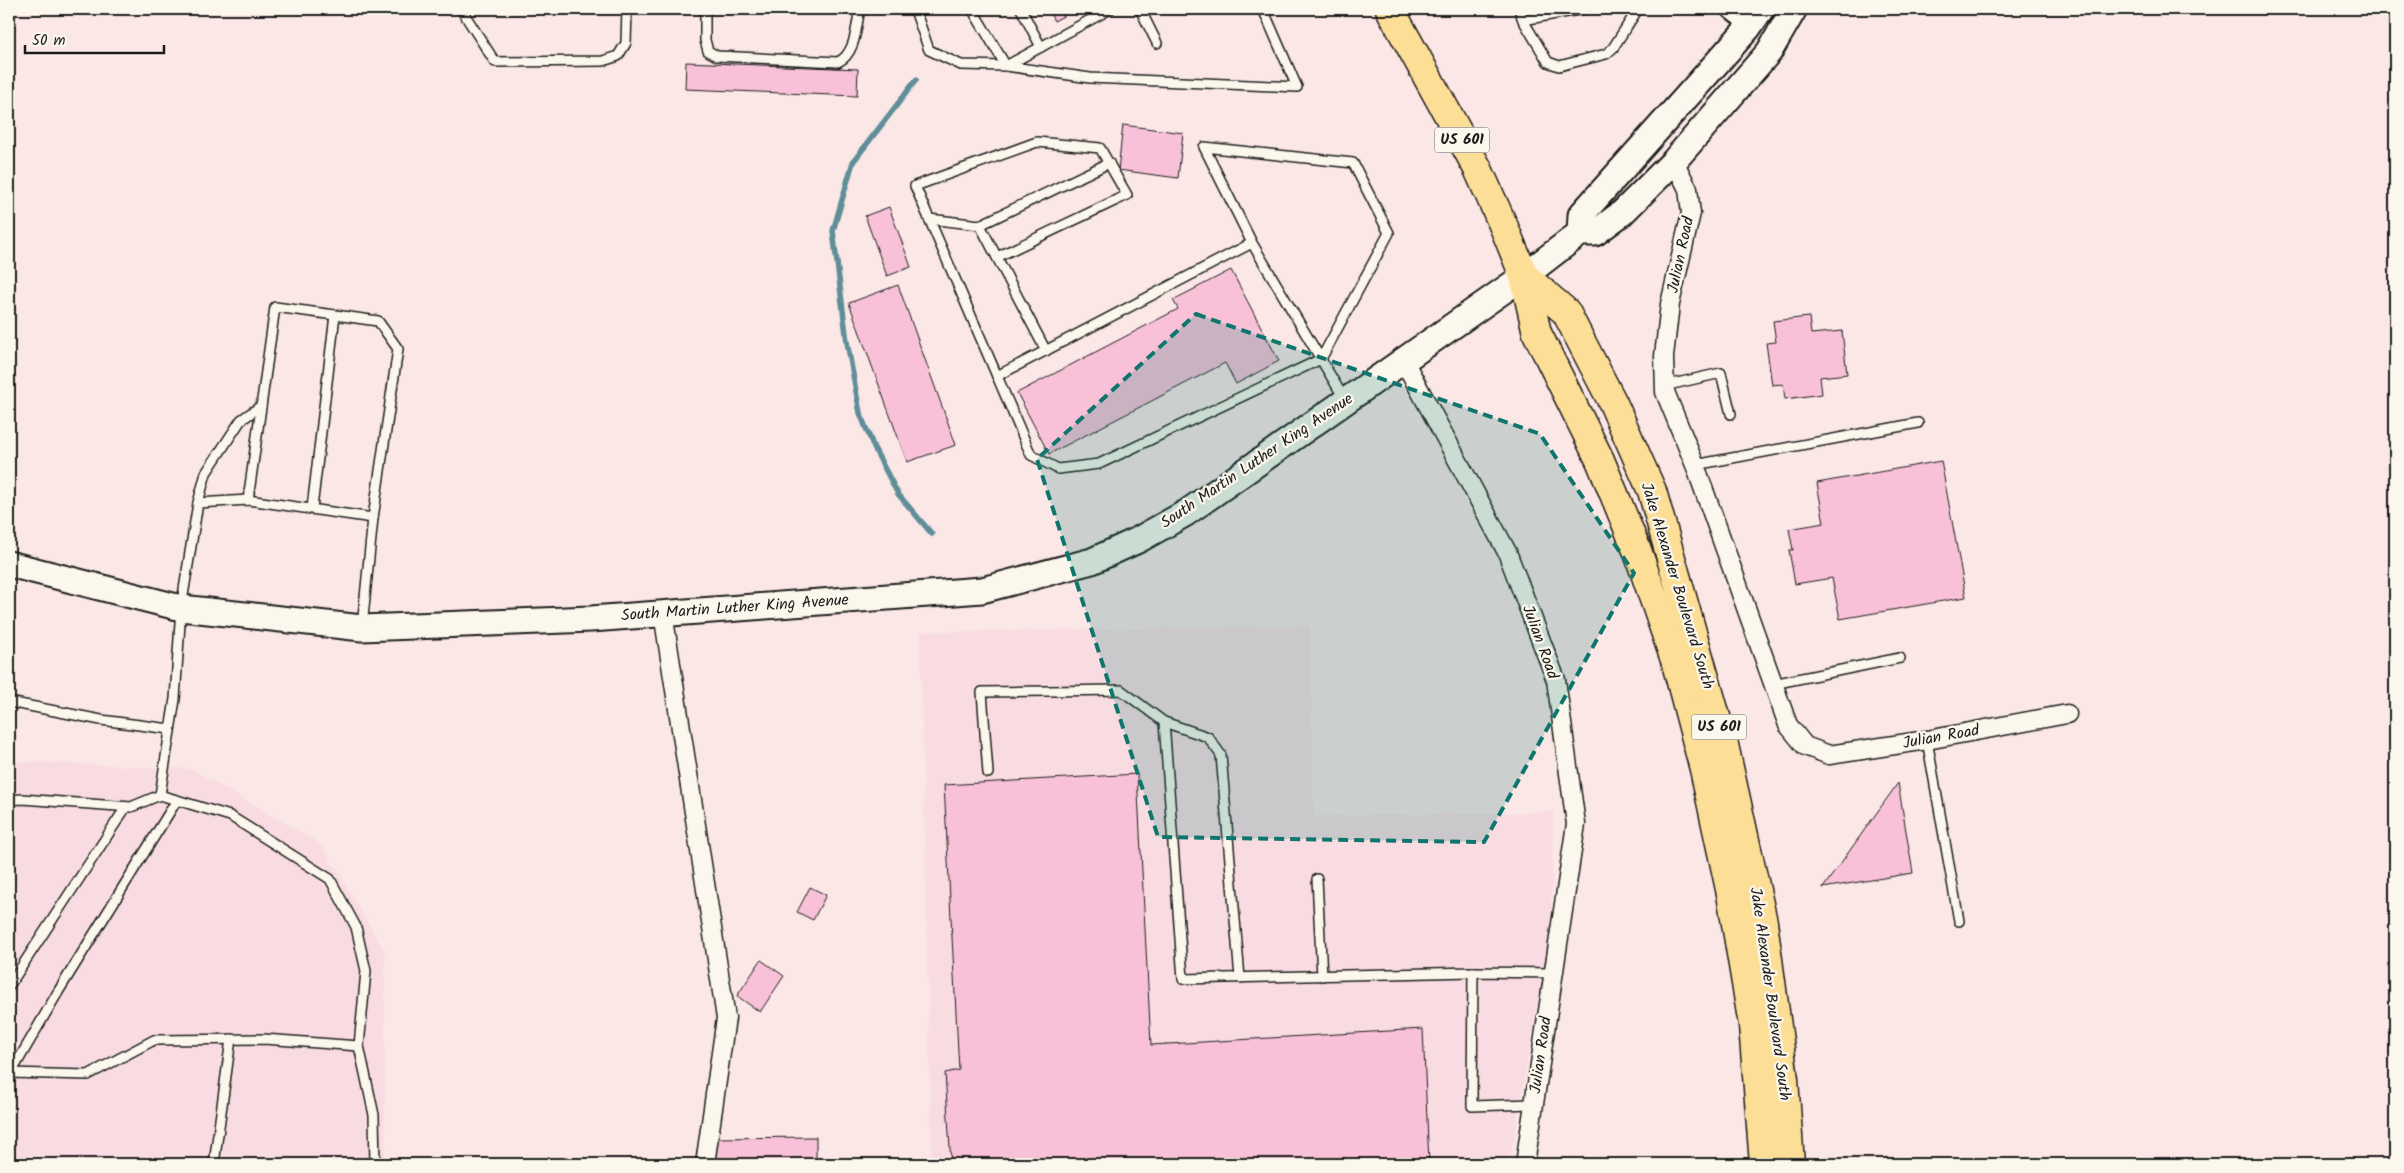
<svg xmlns="http://www.w3.org/2000/svg" width="2404" height="1173" font-family="Kalam,sans-serif">
<style>
.built{fill:#f9dce2}
.lines{fill:none;stroke-linecap:round;stroke-linejoin:round}
.stream{stroke:#5f8e98;stroke-width:5.5}
.building{fill:#f8c1d8;stroke:#1c1c1c}
.lane-casing{stroke:#1c1c1c;stroke-width:12}
.street-casing{stroke:#1c1c1c;stroke-width:21}
.secondary-casing{stroke:#1c1c1c;stroke-width:29}
.highway-casing{stroke:#1c1c1c;stroke-width:31}
.lane{stroke:#fbf7ec;stroke-width:9}
.street{stroke:#fbf7ec;stroke-width:18}
.secondary{stroke:#fbf7ec;stroke-width:25}
.highway{stroke:#fcde96;stroke-width:28}
.marked{fill:#0f766e;fill-opacity:0.2;stroke:#0f766e;stroke-width:4;stroke-dasharray:10 6;stroke-linejoin:round}
.labels{text-anchor:middle;dominant-baseline:central;stroke-width:4.5;stroke-linejoin:round;paint-order:stroke}
.shield{fill:#fbf7ec;stroke:#5f5e5a;stroke-width:1}
.shield-label{font-size:15px;font-weight:bold;fill:#1c1c1c}
.street-label{font-size:16px;fill:#1c1c1c;stroke:#fbf7ec}
</style>
<rect width="100%" height="100%" fill="#fae7e6"/>
<filter id="ink" filterUnits="userSpaceOnUse"><feTurbulence type="fractalNoise" baseFrequency=".02" numOctaves="2"/><feDisplacementMap in="SourceGraphic" scale="10" xChannelSelector="R" yChannelSelector="G"/><feConvolveMatrix kernelMatrix="1 2 1 2 8 2 1 2 1" color-interpolation-filters="sRGB"/></filter>
<g filter="url(#ink)">
<!-- built -->
<g class="built">
<polygon points="1310,626 1314,816 1553,812 1551,932 1509,1164 932,1164 920,632"/>
<polygon points="9,761 192,769 322,845 385,952 385,1164 9,1164"/>
</g>
<g class="lines">
<!-- stream -->
<polyline class="stream" points="916,80 853,162 833,231 847,342 860,413 874,448 898,494 932,534"/>
</g>
<!-- building -->
<g class="building">
<polygon points="1048,9 1077,9 1054,21"/>
<polygon points="686,62 858,69 857,96 685,89"/>
<polygon points="1123,125 1183,133 1178,178 1118,170"/>
<polygon points="889,207 911,267 887,276 865,216"/>
<polygon points="1231,270 1279,361 1236,384 1225,363 1049,454 1017,393 1178,309 1173,300"/>
<polygon points="898,285 956,445 907,462 849,303"/>
<polygon points="1809,317 1811,334 1842,331 1847,374 1820,377 1822,394 1785,399 1783,384 1772,385 1766,343 1776,342 1773,321"/>
<polygon points="1941,461 1966,597 1840,619 1832,578 1795,584 1789,550 1793,550 1789,529 1824,523 1817,483"/>
<polygon points="1137,774 1151,1045 1423,1029 1429,1164 951,1164 945,1073 959,1070 944,785"/>
<polygon points="1898,783 1913,873 1823,888"/>
<polygon points="810,887 826,895 813,920 797,912"/>
<polygon points="761,960 784,976 760,1012 737,996"/>
<polygon points="816,1137 816,1164 716,1164 715,1138"/>
</g>
<g class="lines">
<!-- lane casing -->
<g class="lane-casing">
<g id="lane">
<polyline points="461,9 495,62 603,61 618,56 626,43 627,9"/>
<path d="M705,9V40L708,51L717,56L838,62C856,54 856,26 860,9"/>
<polyline points="900,9 917,9"/>
<polyline points="972,9 1006,66 1090,78 1297,87 1263,9"/>
<polyline points="1021,9 1041,47"/>
<polyline points="1140,9 1157,43"/>
<polyline points="1519,9 1523,20 1548,62 1559,66 1606,54 1613,48 1638,9"/>
<polyline points="1723,9 1746,27"/>
<polyline points="915,10 929,50 961,65 1006,66 1110,9"/>
<polyline points="1523,20 1584,9"/>
<polyline points="929,219 980,225 1046,351"/>
<polyline points="980,225 1109,163"/>
<polyline points="1252,243 1204,147 1353,163 1389,233 1321,359 1099,464 1058,469 1031,455 997,376 1252,243 1345,400"/>
<polyline points="997,257 1127,195 1100,148 1037,142 915,186 997,376"/>
<polyline points="335,315 378,321 398,349 373,518"/>
<polyline points="1664,386 1721,373 1731,414"/>
<polyline points="1695,465 1918,423"/>
<polyline points="248,500 275,307 335,315 312,508"/>
<polyline points="198,503 206,473 241,420 261,406"/>
<polyline points="1773,684 1900,658"/>
<polyline points="9,702 101,720 170,729"/>
<polyline points="1164,722 1208,737 1221,755 1240,978"/>
<polyline points="1927,740 1959,921"/>
<polyline points="988,773 982,692 1121,690 1164,722 1183,979 1473,972"/>
<polyline points="160,795 175,699 181,608 198,503 248,500 373,518 362,627"/>
<polyline points="9,800 22,799 131,807 160,795 230,816 330,879 356,927 366,971 359,1046 264,1039 154,1040 88,1075 9,1073"/>
<polyline points="1317,879 1322,976"/>
<polyline points="9,986 126,807"/>
<polyline points="359,1046 374,1115 375,1164"/>
<polyline points="11,1073 58,992 177,800"/>
<polyline points="1534,1104 1472,1106 1473,972 1553,973"/>
<polyline points="214,1164 231,1039"/>
</g>
</g>
<!-- street casing -->
<g class="street-casing">
<g id="street">
<polyline points="1674,161 1688,189 1691,213 1670,304 1664,356 1665,392 1695,465 1788,725 1805,746 1829,755 1927,740 2067,714"/>
<polyline points="1404,361 1507,552 1556,680 1576,824 1525,1164"/>
<polyline points="663,613 726,1018 705,1164"/>
</g>
</g>
<!-- secondary casing -->
<g class="secondary-casing">
<g id="secondary">
<polyline points="1580,233 1581,215 1748,28 1761,9"/>
<polyline points="9,564 181,608 362,628 591,619 982,590 1092,561 1138,540 1186,513 1524,276 1580,233 1595,233 1622,213 1674,161 1769,52 1794,9"/>
</g>
</g>
<!-- highway casing -->
<g class="highway-casing">
<g id="highway">
<polyline points="1390,9 1478,169 1504,227 1524,276 1537,333 1600,460 1637,550 1676,663 1704,769 1731,894 1753,1025 1764,1164"/>
<polyline points="1524,276 1566,312 1613,403 1652,491 1724,745 1763,922 1784,1079 1790,1164"/>
</g>
</g>
<!-- lane -->
<use href="#lane" class="lane"/>
<!-- street -->
<use href="#street" class="street"/>
<!-- secondary -->
<use href="#secondary" class="secondary"/>
<!-- highway -->
<use href="#highway" class="highway"/>
</g>
</g>
<!-- marked area -->
<path class="marked" d="M1196,314L1540,434L1634,573L1484,842L1158,837L1037,459Z"/>
<g class="labels">
<!-- shield labels -->
<g class="shield">
<rect x="1434.5" y="127.5" width="55" height="25" rx="4"/>
<rect x="1691.5" y="714.5" width="55" height="25" rx="4"/>
</g>
<g class="shield-label">
<text x="1462" y="140">US 601</text>
<text x="1719" y="727">US 601</text>
</g>
<!-- street labels -->
<g class="street-label">
<text transform="translate(1681 255) rotate(-78)">Julian Road</text>
<text transform="translate(1257 461) rotate(-34)">South Martin Luther King Avenue</text>
<text transform="translate(1677 586) rotate(73)">Jake Alexander Boulevard South</text>
<text transform="translate(735 608) rotate(-4)">South Martin Luther King Avenue</text>
<text transform="translate(1540 642) rotate(70)">Julian Road</text>
<text transform="translate(1941 737) rotate(-10)">Julian Road</text>
<text transform="translate(1770 994) rotate(82)">Jake Alexander Boulevard South</text>
<text transform="translate(1541 1055) rotate(-82)">Julian Road</text>
</g>
</g>
<!-- margin -->
<rect width="2404" height="1173" fill="none" stroke="#fbf7ec" stroke-width="30"/>
<rect x="15" y="15" width="2374" height="1143" fill="none" stroke="#1c1c1c" stroke-width="2" filter="url(#ink)"/>
<!-- scale -->
<path d="M25 45v8h139v-8" fill="none" stroke="#1c1c1c" stroke-width="2.5"/>
<text x="32" y="45" font-size="15" fill="#1c1c1c" stroke="#fbf7ec" stroke-width="4" paint-order="stroke">50 m</text>
</svg>
